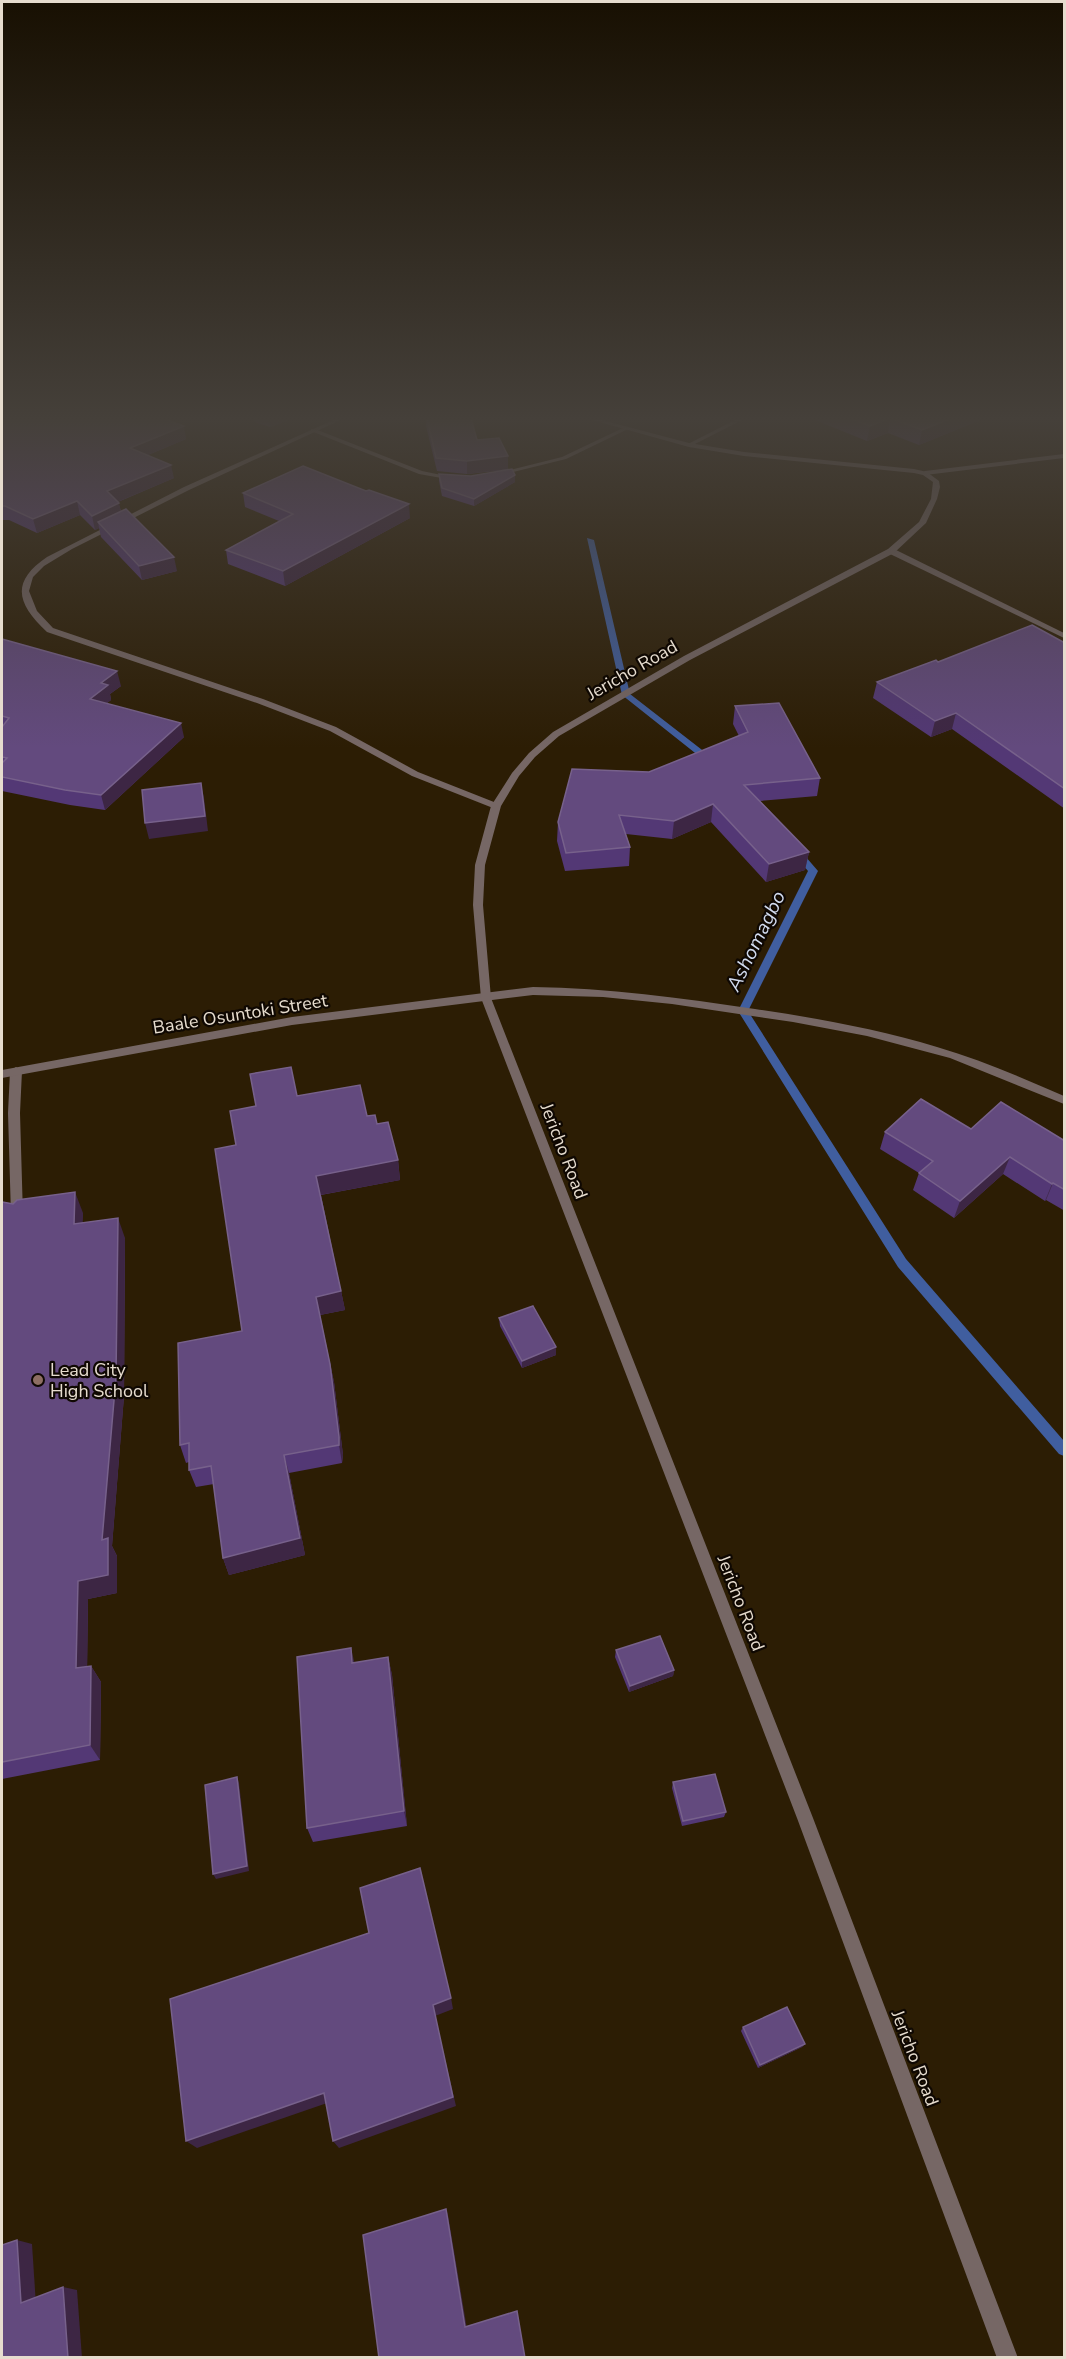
<svg xmlns="http://www.w3.org/2000/svg" width="1066" height="2359" font-family="'Nunito Sans',sans-serif">
<style>
.lines{fill:none;stroke-linecap:round;stroke-linejoin:round}
.stream{fill:#405e9f;fill-rule:evenodd}
.service{fill:#766765;fill-rule:evenodd}
.minor{fill:#766765;fill-rule:evenodd}
.tertiary{fill:#766765;fill-rule:evenodd}
.wall{fill:#533875}
.shaded-wall{fill:#3d2644}
.building{fill:#634a7e;stroke:#77618b;stroke-width:1.5}
.education-dot{fill:#8d6e63;stroke:#0f0802;stroke-width:2}
.labels{text-anchor:middle;dominant-baseline:central;stroke-width:4.5;stroke-linejoin:round;paint-order:stroke}
.street-label{font-size:18px;fill:#e6dcce;stroke:#0f0802}
.poi-label{font-size:18px;fill:#e6dcce;stroke:#0f0802;text-anchor:start}
.water-label{font-size:20px;font-style:italic;fill:#d1daed;stroke:#0f0802}
</style>
<rect width="100%" height="100%" fill="#2c1d04"/>
<g class="lines">
<!-- stream -->
<g class="stream">
<polygon points="587,538 594,540 630,694 715,760 715,764 709,764 622,695"/>
<polygon points="796,848 799,849 818,871 748,1011 906,1259 1064,1441 1064,1456 1059,1454 898,1267 738,1011 808,871 791,851"/>
</g>
<!-- service -->
<g class="service">
<polygon points="623,428 628,429 566,459 497,476 494,474 562,457"/>
<polygon points="311,429 315,429 422,471 456,478 453,480 419,474 311,431"/>
<polygon points="16,1067 22,1071 20,1113 23,1216 21,1219 13,1219 11,1216 8,1113 10,1071"/>
</g>
<!-- minor -->
<g class="minor">
<path d="M338,418H345L189,490L72,549L44,566L33,577L29,591L37,611L53,628L263,699L336,727L418,772L499,804V808H493L412,776L330,731L257,703L47,632C17,604 10,582 47,557L184,487Z"/>
<polygon points="739,418 746,418 691,446 686,445"/>
<polygon points="1064,454 1064,458 925,475 922,473 925,471"/>
<polygon points="888,549 894,549 1064,633 1064,638 888,553"/>
<path d="M533,987C608,988 681,998 755,1009C816,1018 878,1029 937,1047C981,1060 1023,1078 1064,1096V1104L950,1058L867,1036L793,1022L672,1004L603,997L533,995L292,1025L2,1078V1070L292,1017Z"/>
</g>
<!-- tertiary -->
<polygon class="tertiary" points="585,418 594,418 689,443 744,452 914,469 927,472 939,481 940,487 937,499 926,523 894,553 690,660 559,736 535,757 519,776 501,806 485,865 483,905 491,998 813,1818 1018,2358 997,2358 797,1818 481,998 473,905 475,865 491,806 512,773 529,753 553,732 684,656 888,549 919,522 931,499 933,482 923,475 914,473 744,456 689,447"/>
</g>
<!-- wall -->
<g class="wall">
<polygon points="2,418 186,439 148,455 174,478 118,502 121,511 177,571 142,580 101,537 99,528 95,530 80,515 37,533 9,520 2,520"/>
<polygon points="253,418 291,418 291,419 270,427 255,422"/>
<polygon points="426,418 471,418 477,440 508,456 508,469 515,482 474,506 442,496 439,481 439,474 471,476 505,470 467,474 437,471 426,426"/>
<polygon points="810,418 985,418 919,445 888,433 867,441"/>
<polygon points="243,493 410,518 285,586 228,564 226,550 279,521 245,507"/>
<polygon points="2,639 121,686 110,694 111,700 107,703 184,737 105,810 70,805 2,791"/>
<polygon points="1065,643 1065,809 952,729 931,737 873,698 877,682 938,662"/>
<polygon points="735,706 820,778 817,796 760,801 809,852 805,870 766,882 711,822 672,839 626,834 630,847 629,866 565,871 557,841 558,822 649,772 739,736 733,724"/>
<polygon points="297,1096 367,1116 377,1124 398,1160 400,1180 321,1195 345,1310 320,1315 334,1382 343,1455 342,1463 289,1473 305,1555 229,1575 223,1558 214,1484 196,1487 189,1470 189,1462 186,1463 180,1445 242,1331 236,1145 256,1106"/>
<polygon points="971,1129 1065,1141 1065,1211 1046,1200 1045,1201 1003,1174 954,1218 913,1190 919,1173 880,1149 885,1132"/>
<polygon points="2,1202 83,1213 82,1222 125,1238 124,1396 112,1546 117,1556 117,1593 88,1599 87,1666 91,1666 101,1682 100,1760 2,1779"/>
<polygon points="499,1318 556,1347 556,1355 522,1368 500,1326"/>
<polygon points="616,1650 674,1670 673,1676 629,1692 615,1657"/>
<polygon points="388,1657 392,1675 407,1826 313,1842 307,1828"/>
<polygon points="673,1782 726,1812 724,1817 682,1826 672,1788"/>
<polygon points="743,2027 805,2044 802,2047 758,2068 741,2031"/>
</g>
<!-- shaded-wall -->
<g class="shaded-wall">
<polygon points="268,418 291,418 291,419 270,427"/>
<polygon points="890,418 888,433 867,441 870,426"/>
<polygon points="952,418 985,418 919,445 922,430"/>
<polygon points="184,426 186,439 133,461 130,448"/>
<polygon points="508,456 508,469 467,474 467,461"/>
<polygon points="171,465 174,478 110,505 107,491"/>
<polygon points="515,475 515,482 474,506 474,499"/>
<polygon points="77,501 80,515 37,533 33,519"/>
<polygon points="119,503 122,516 98,522 99,528 95,530 92,516"/>
<polygon points="409,504 410,518 285,586 283,571"/>
<polygon points="174,557 177,571 142,580 139,566"/>
<polygon points="117,671 121,686 110,694 111,700 93,714 90,699 101,683"/>
<polygon points="956,713 952,729 931,737 935,721"/>
<polygon points="181,723 184,737 105,810 101,795"/>
<polygon points="201,783 204,798 208,831 149,839 145,823"/>
<polygon points="713,804 711,822 672,839 674,821"/>
<polygon points="809,852 805,870 766,882 769,864"/>
<polygon points="1010,1157 1003,1174 954,1218 960,1201"/>
<polygon points="398,1160 400,1180 320,1195 316,1176"/>
<polygon points="1053,1183 1046,1200 1045,1201 1052,1184"/>
<polygon points="75,1192 83,1213 82,1245 74,1224"/>
<polygon points="118,1218 125,1238 124,1396 112,1546 117,1556 117,1593 88,1599 87,1684 76,1668 78,1581 102,1540"/>
<polygon points="341,1291 345,1310 320,1315 316,1297"/>
<polygon points="556,1347 556,1355 522,1368 522,1361"/>
<polygon points="330,1364 334,1382 343,1455 342,1463 339,1445"/>
<polygon points="284,1455 289,1473 305,1555 229,1575 223,1558"/>
<polygon points="351,1648 355,1665 352,1663"/>
<polygon points="388,1657 392,1675 407,1826 404,1811"/>
<polygon points="91,1666 101,1682 100,1760 90,1745"/>
<polygon points="674,1670 673,1676 629,1692 630,1686"/>
<polygon points="237,1777 239,1783 249,1871 216,1879 213,1874"/>
<polygon points="451,1998 453,2009 435,2016 456,2106 339,2148 333,2141 433,2005"/>
<polygon points="805,2044 802,2047 758,2068 760,2065"/>
<polygon points="324,2093 330,2102 197,2148 186,2141"/>
<polygon points="446,2209 448,2215 467,2329 465,2327"/>
<polygon points="17,2240 32,2244 36,2305 21,2303"/>
<polygon points="63,2287 77,2290 82,2358 68,2358"/>
</g>
<!-- building -->
<g class="building">
<polygon points="2,418 161,418 184,426 130,448 171,465 107,491 119,503 92,516 77,501 33,519 5,506 2,506"/>
<polygon points="427,418 471,418 477,440 499,438 508,456 467,461 436,458"/>
<polygon points="849,418 952,418 922,430 890,418 870,426"/>
<polygon points="303,466 366,491 369,490 409,504 283,571 226,550 293,514 243,493"/>
<polygon points="512,469 515,475 474,499 442,488 439,474 471,476"/>
<polygon points="126,509 174,557 139,566 98,522"/>
<polygon points="1032,625 1065,643 1065,789 956,713 935,721 877,682 936,660 938,662"/>
<polygon points="2,639 117,671 101,683 108,685 90,699 181,723 101,795 65,790 2,777 2,763 7,758 2,757 2,727 9,718 2,716"/>
<polygon points="779,703 820,778 744,785 809,852 769,864 713,804 674,821 619,815 630,847 566,853 558,822 572,769 649,772 748,732 735,706"/>
<polygon points="201,783 205,816 145,823 142,790"/>
<polygon points="291,1067 297,1096 360,1085 367,1116 375,1115 377,1124 388,1122 398,1160 316,1176 341,1291 316,1297 330,1364 339,1437 339,1445 284,1455 300,1538 223,1558 211,1466 189,1470 189,1443 180,1445 178,1343 242,1331 215,1149 236,1145 230,1111 256,1106 250,1074"/>
<polygon points="921,1099 971,1129 1001,1102 1065,1141 1065,1190 1053,1183 1052,1184 1010,1157 960,1201 919,1173 933,1161 885,1132"/>
<polygon points="75,1192 74,1224 118,1218 116,1377 102,1540 108,1538 108,1575 78,1581 76,1668 91,1666 90,1745 2,1762 2,1202 13,1204 17,1200"/>
<polygon points="533,1306 556,1347 522,1361 499,1318"/>
<polygon points="660,1636 674,1670 630,1686 616,1650"/>
<polygon points="351,1648 352,1663 388,1657 404,1811 307,1828 297,1657"/>
<polygon points="715,1774 726,1812 683,1821 673,1782"/>
<polygon points="237,1777 247,1866 213,1874 205,1785"/>
<polygon points="420,1868 451,1998 433,2005 453,2097 333,2141 324,2093 186,2141 170,1999 369,1933 360,1888"/>
<polygon points="787,2007 805,2044 760,2065 743,2027"/>
<polygon points="446,2209 465,2327 517,2311 525,2358 379,2358 363,2235"/>
<polygon points="17,2240 21,2303 63,2287 68,2358 2,2358 2,2245"/>
</g>
<!-- sky -->
<linearGradient id="sky" x2="0" y2="1"><stop stop-color="#181002"/><stop offset="0.56" stop-color="#45403a"/><stop offset="1" stop-color="#45403a" stop-opacity="0"/></linearGradient>
<rect width="1066" height="748" fill="url(#sky)"/>
<!-- markers -->
<circle class="education-dot" cx="38" cy="1380" r="6"/>
<g class="labels">
<!-- street labels -->
<g class="street-label">
<text transform="translate(632 670) rotate(-30)">Jericho Road</text>
<text transform="translate(240 1014) rotate(-9)">Baale Osuntoki Street</text>
<text transform="translate(564 1151) rotate(69)">Jericho Road</text>
<text transform="translate(741 1603) rotate(69)">Jericho Road</text>
<text transform="translate(915 2058) rotate(69)">Jericho Road</text>
</g>
<!-- poi labels -->
<g class="poi-label">
<text x="50" y="1370">Lead City<tspan x="50" dy="21">High School</tspan></text>
</g>
<!-- water labels -->
<g class="water-label">
<text transform="translate(756 941) rotate(-64)">Ashomagbo</text>
</g>
</g>
<!-- border -->
<rect width="1066" height="2359" fill="none" stroke="#e6dcce" stroke-width="6"/>
</svg>
